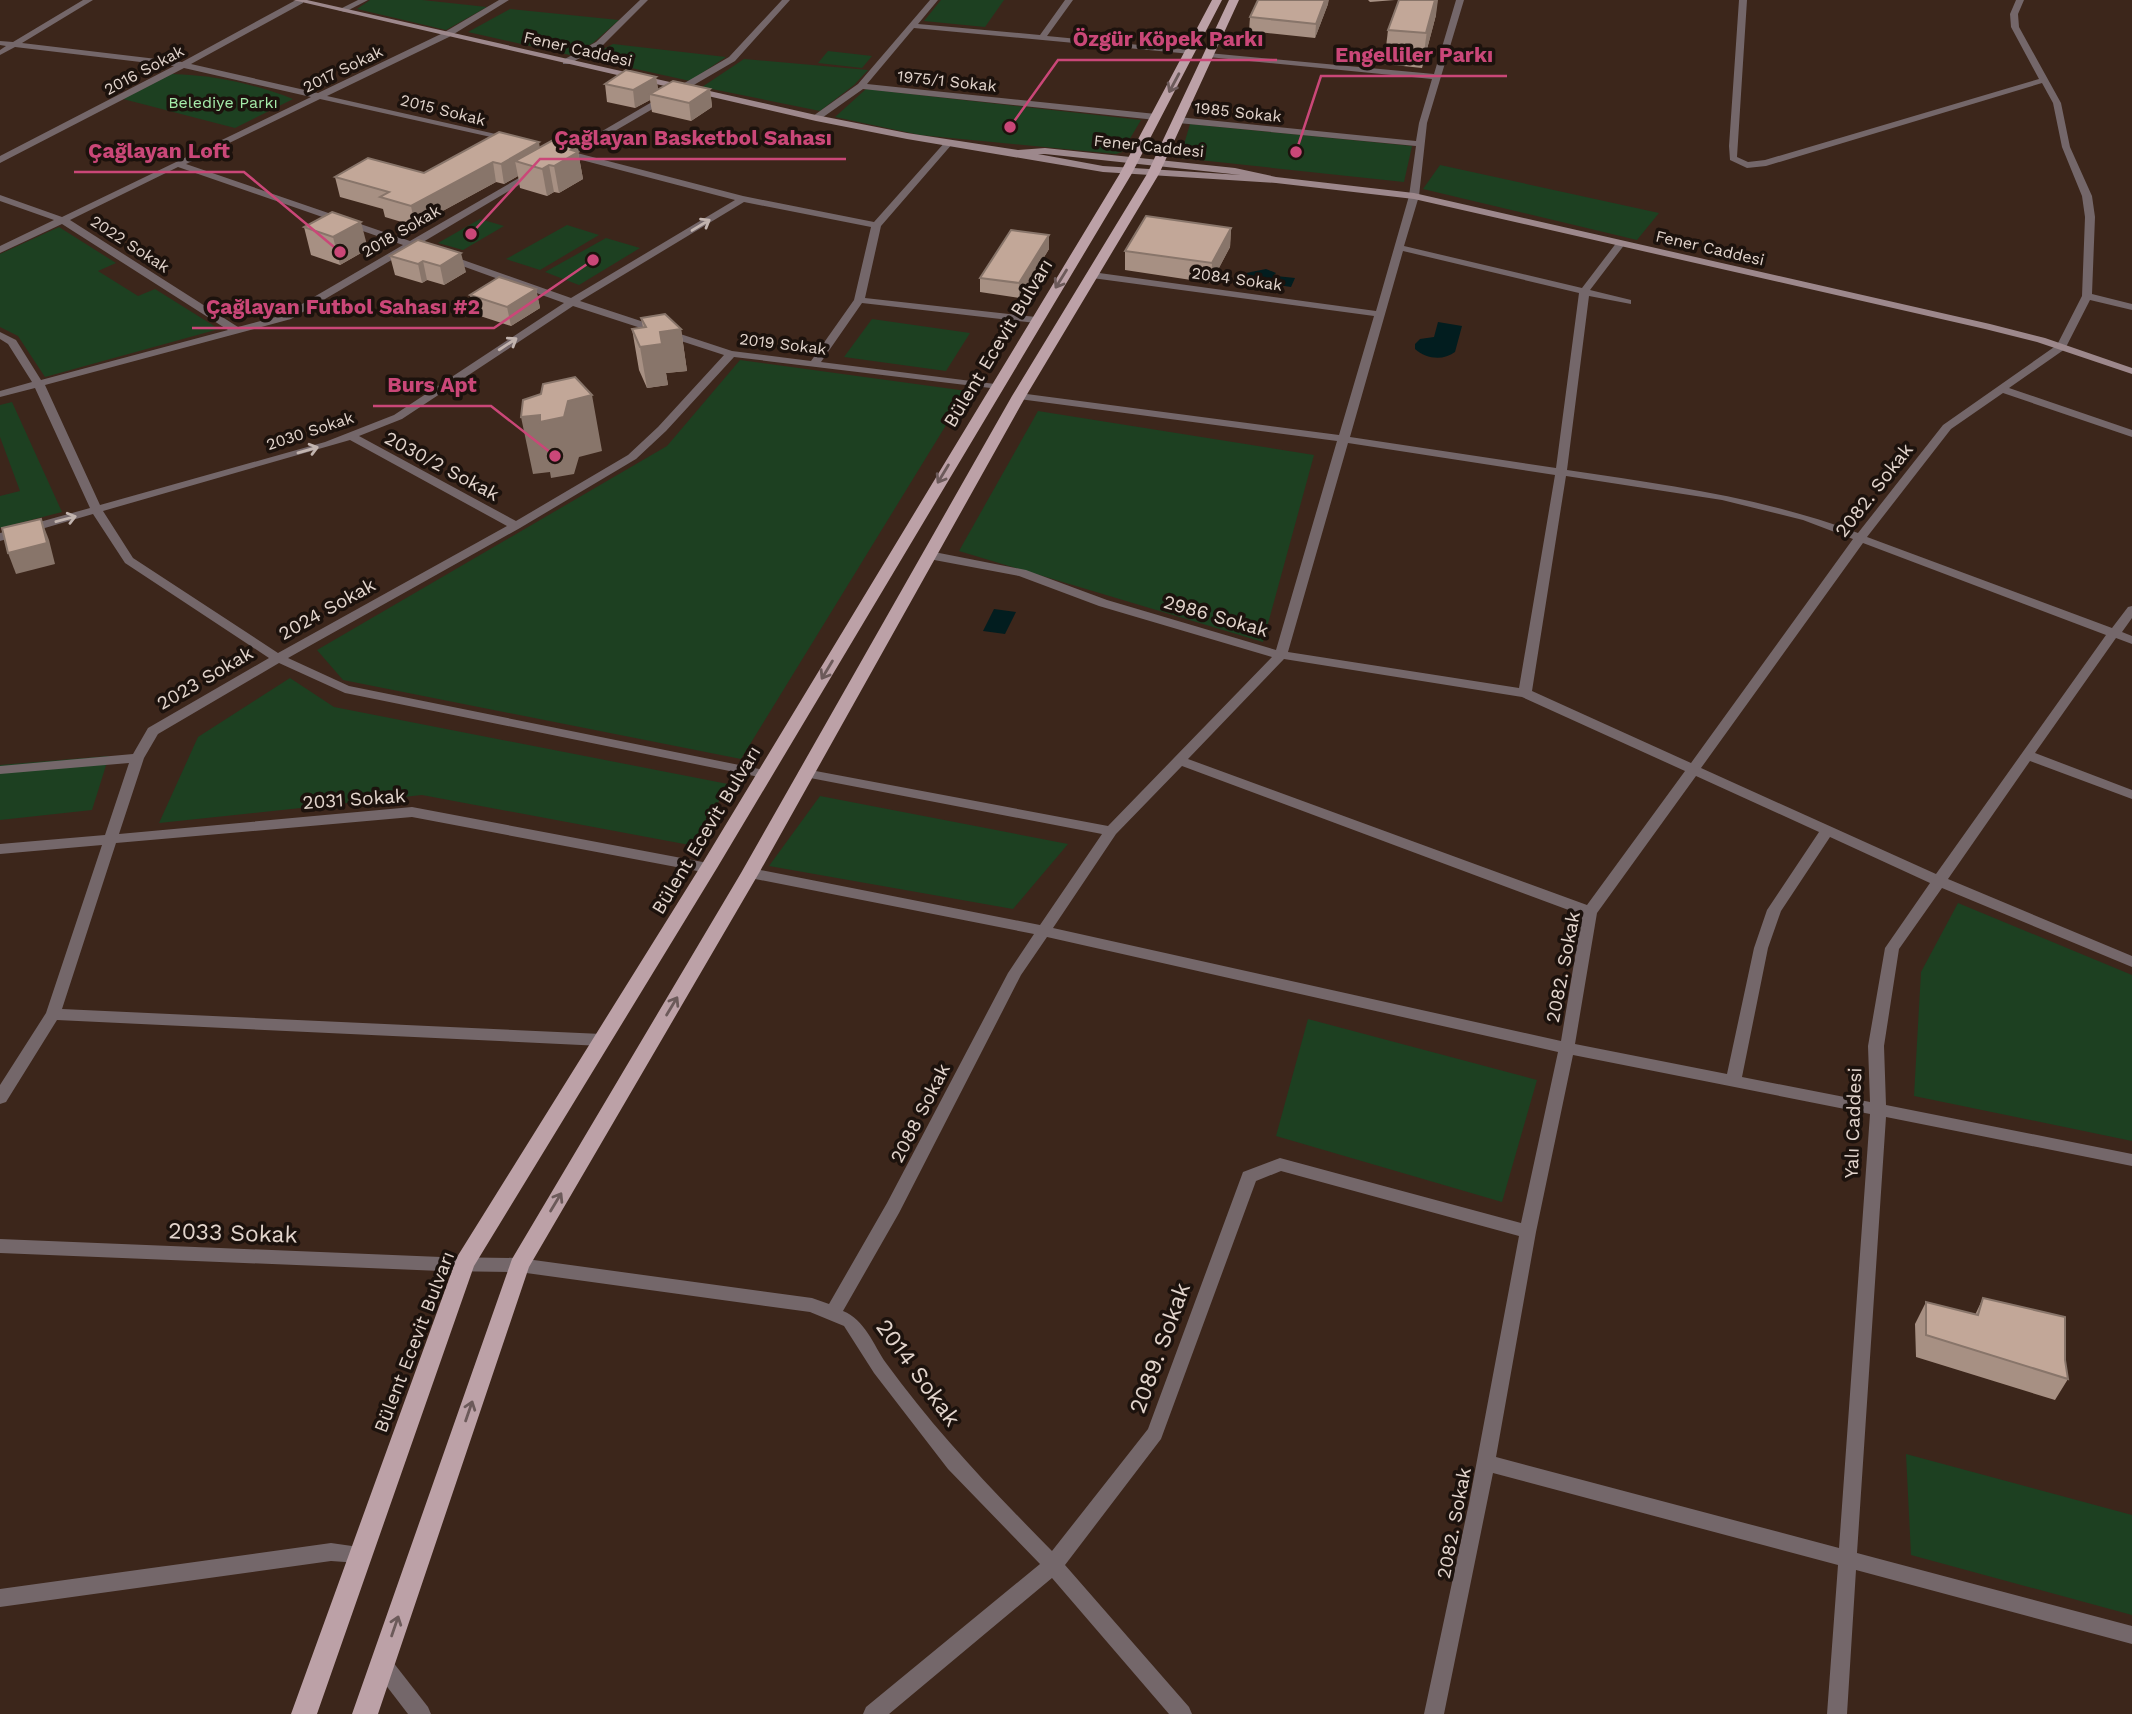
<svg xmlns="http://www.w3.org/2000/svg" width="2132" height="1714" font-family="'Work Sans',sans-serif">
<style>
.green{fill:#1d4021}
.water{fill:#021d1f}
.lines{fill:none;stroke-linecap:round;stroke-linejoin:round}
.street{fill:#74676a;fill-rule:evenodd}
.secondary{fill:#9d888c;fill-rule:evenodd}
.primary{fill:#bca1a7;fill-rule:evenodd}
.wall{fill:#a79083}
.shaded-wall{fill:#88756a}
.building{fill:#c2a798;stroke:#88756a;stroke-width:2}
.oneway{stroke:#6c5a5a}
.oneway2{stroke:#c2b4af}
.labels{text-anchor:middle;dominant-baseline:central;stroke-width:7;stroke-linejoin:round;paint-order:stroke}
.far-street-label{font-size:16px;fill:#e3d5cd;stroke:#1c120d}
.far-park-label{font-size:16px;fill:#a4eaa9;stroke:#1c120d}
.street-label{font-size:19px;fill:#e3d5cd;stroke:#1c120d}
.near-street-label{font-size:23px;fill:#e3d5cd;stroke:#1c120d}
.leader{fill:none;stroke:#ca4778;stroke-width:2.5}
.callout-dot{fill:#ca4778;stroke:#1c120d;stroke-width:2.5}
.callout-label{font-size:21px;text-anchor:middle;font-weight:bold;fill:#ca4778;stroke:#1c120d;stroke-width:7;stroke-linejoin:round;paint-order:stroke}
</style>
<rect width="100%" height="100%" fill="#3c261b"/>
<!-- green -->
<g class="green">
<polygon points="370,0 422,0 487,7 446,30 357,9"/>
<polygon points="941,0 1004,0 985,27 924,21"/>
<polygon points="510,9 619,20 593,43 570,55 468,32"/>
<polygon points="613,44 726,57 690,81 586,58"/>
<polygon points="828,51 872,56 862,68 818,63"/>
<polygon points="744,59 868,70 854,85 820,111 702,87"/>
<path d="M172,74C213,75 255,84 293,99L235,128L123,99Z"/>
<polygon points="866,89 1141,120 1122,152 1116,154 920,135 835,117"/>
<polygon points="1190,124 1412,146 1404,182 1180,158"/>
<polygon points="1440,165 1659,213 1637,240 1423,189"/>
<polygon points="480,219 504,226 463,250 438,243"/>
<polygon points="567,225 599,235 540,270 506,259"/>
<polygon points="59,227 116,263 98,271 138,296 155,289 219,329 45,377 18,336 0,327 0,254"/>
<polygon points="606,238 640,248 579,285 545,272"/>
<polygon points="872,319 970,333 946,371 844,357"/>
<polygon points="740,360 967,391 741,759 343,680 317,650 667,446"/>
<polygon points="12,402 62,512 0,528 0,496 20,491 0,437 0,405"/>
<polygon points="1038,411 1314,455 1263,642 959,551"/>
<polygon points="290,678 334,707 728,784 695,846 422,795 159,823 198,737"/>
<polygon points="109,756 92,810 0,820 0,765"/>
<polygon points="820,796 1068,844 1013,909 769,866"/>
<polygon points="1958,903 2132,975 2132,1141 1914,1096 1921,972"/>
<polygon points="1308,1019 1537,1080 1502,1202 1276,1136"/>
<polygon points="1906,1454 2132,1515 2132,1615 1911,1555"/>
</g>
<!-- water -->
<g class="water">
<polygon points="1266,269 1276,273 1274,275 1276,276 1295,278 1291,287 1253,281 1246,273"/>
<path d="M1438,322L1462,326L1455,352C1443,361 1426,359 1415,349V344L1420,339L1434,337Z"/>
<polygon points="994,609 1016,612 1005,634 983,631"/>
</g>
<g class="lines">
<!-- street -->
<g class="street">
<path d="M83,0H93L22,43L182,62L296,0H303V3L191,64L318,93L443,33L499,0H509L449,37L327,96L513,138V142L320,99L186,164L410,241L531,171L539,173L418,245L417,248H412L291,319L45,385L100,505L325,442L394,415L564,303L443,259V255H449L571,298L735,200L570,157L561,159V155L557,152L561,149L568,151L729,57L782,0H790L735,61L577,153L743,196L874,222L946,141L953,143L881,226L865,298L1036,317L1041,320L1036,323L862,303L821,362L995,384L1000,387L999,389L734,357L666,431L636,459L520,528L288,658L349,686L764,770L771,774L769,777L764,778L345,693L279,663L158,734L144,758L119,834L412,807L708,863L713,865L715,868L713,871L708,873L412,817L116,843L62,1009L602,1034L607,1036L610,1040L607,1044L602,1046L57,1020L6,1102L0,1104V1085L46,1013L102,845L0,854V844L105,835L129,763L0,774V766L133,754L148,728L269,658L125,563L93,514L0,541V533L90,508L35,388L0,397V391L32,382L8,344L0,339V332L16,340L41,380L228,330L62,224L0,253V246L54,220L0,201V195L62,217L311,97L184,68L0,163V156L174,66L15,47L0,55V50L6,46L0,45V41L13,42ZM178,167L403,245L283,315L238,327L70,220ZM744,202L871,227L854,300L811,361L732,351L580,301ZM573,306L724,355L658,427L628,455L516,521L359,436L402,419ZM350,440L507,526L278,653L133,558L103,511Z"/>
<polygon points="358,0 368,0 345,12 338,10"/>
<polygon points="640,0 648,0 602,46 569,64 563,64 563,60 596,42"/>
<polygon points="930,0 938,0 918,24 1040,35 1065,0 1073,0 1047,36 1191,50 1195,52 1191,54 914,28 867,84 1156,114 1160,117 1156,120 863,89 819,120 813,120 813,116 858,84"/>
<path d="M1456,0H1464L1427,123L1419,196L1404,246L1582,288L1617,242L1625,244L1590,290L1631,300V304L1589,296L1567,470C1667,485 1762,497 1858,533L1943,425L2057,345L2082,296L2085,217L2082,196L2062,147L2053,103L2042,83L1766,166L1747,168L1730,160L1729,146L1739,0H1747L1737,157L1748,162L1765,160L2039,79L2011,27L2010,14L2016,0H2024L2018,14L2019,27L2061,103L2070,147L2092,196L2095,217L2092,294L2132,304V310L2090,300L2065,349L2009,388L2132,430V437L2003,393L1951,429L1867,537L2112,628L2128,607L2132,606V618L2122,632L2132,636V644L2116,638L2035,753L2132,790V799L2030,761L1948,879L2132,956V967L1942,888L1899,949L1884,1046L1886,1105L2132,1154V1166L1886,1117L1857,1553L2132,1626V1644L1856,1570L1847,1714H1827L1838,1565L1493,1473L1444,1714H1424L1469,1503L1519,1236L1281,1171L1256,1181L1161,1439L1065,1565L1189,1707L1192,1714H1169L1052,1578L889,1714H863L866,1707L1040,1564L948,1469L874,1373L844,1326L810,1312L519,1272L441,1271L0,1253V1239L441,1257L519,1258L812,1298L829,1304L887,1203L1008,973L1034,934L750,878L743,873L750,868L1040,925L1102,834L805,777L800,776L798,773L800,770L805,769L1108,826L1272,657L1099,606L1019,576L929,559L923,555L929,551L1026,570L1107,600L1276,650L1337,441L1019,399L1014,396L1019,393L1339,435L1374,316L1092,278L1087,275L1092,272L1376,311L1409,196L1416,146L1178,123L1174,120L1178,117L1416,141L1419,123L1432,79L1208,57L1204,55L1208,53L1434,74ZM1403,251L1579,293L1556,468L1350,437ZM1348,443L1555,475L1519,688L1288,652ZM1566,476L1722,500L1803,520L1853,539L1691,763L1532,691ZM1863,543L2106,635L1936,874L1701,768ZM1284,659L1522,697L1685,771L1587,905L1188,759ZM1182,766L1582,915L1561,1041L1053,928L1116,834ZM1696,776L1819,832L1767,910L1754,948L1727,1074L1575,1044L1597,913ZM1830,837L1930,883L1885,948L1868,1046L1870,1102L1742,1077L1768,948L1781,911ZM1047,937L1558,1052L1521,1223L1280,1158L1243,1172L1148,1429L1052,1551C993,1491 936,1432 886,1363C873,1344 865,1320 843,1311L899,1213L1021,975ZM1573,1055L1870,1114L1839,1548L1496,1457L1536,1232Z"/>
<polygon points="331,1543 366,1548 369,1554 366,1560 359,1563 331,1561 0,1607 0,1589"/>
<polygon points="382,1654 389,1657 428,1707 431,1714 408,1714 375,1671 372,1664 375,1657"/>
</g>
<!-- secondary -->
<path class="secondary" d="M293,0H307L816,115L907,133L1018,150L1045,148L1235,168L1276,177L1414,193L1990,324L2045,338L2132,368V374L2037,342L1985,329L1414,199L1276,183L1103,172L907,139L816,121ZM1038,154H1045L1241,175L1103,166Z"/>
<!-- primary -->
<g class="primary">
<polygon points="1212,0 1222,0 1131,175 717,868 474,1266 317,1714 291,1714 457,1257 702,864 1119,175"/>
<polygon points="1229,0 1239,0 1159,174 1026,396 759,873 529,1267 378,1714 352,1714 512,1259 741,873 1012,396 1147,174"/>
</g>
</g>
<!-- wall -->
<g class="wall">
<polygon points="1368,0 1395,0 1370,2"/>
<polygon points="1328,4 1315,38 1249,31 1250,17"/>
<polygon points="1436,15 1422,68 1384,64 1388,30"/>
<polygon points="656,77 658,89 710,89 712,107 691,121 652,112 650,100 635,108 607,102 605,84"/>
<polygon points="539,142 539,147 577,146 583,179 559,193 554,192 547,196 520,188 518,176 504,184 496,182 415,226 385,217 383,209 340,197 335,177 424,173"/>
<polygon points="304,227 368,249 340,265 311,255"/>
<polygon points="1231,228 1230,247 1211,283 1125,270 1125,251"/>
<polygon points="1049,235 1049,249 1019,298 980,292 980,278"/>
<polygon points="418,240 466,272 444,285 427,280 422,283 395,275 390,256"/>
<polygon points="536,289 540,308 511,326 474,314 470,295"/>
<polygon points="641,318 681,329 687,371 666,373 668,385 647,388 639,370 632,329 643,327"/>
<polygon points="1983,1298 2065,1360 2068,1379 2055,1400 1916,1357 1915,1324 1926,1302 1975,1315"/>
</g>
<!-- shaded-wall -->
<g class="shaded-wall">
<polygon points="1325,0 1329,0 1328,4 1315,38 1316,24"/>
<polygon points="1431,0 1438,0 1436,15 1422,68"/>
<polygon points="656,77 659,95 650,94 650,100 635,108 633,90"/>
<polygon points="710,89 712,107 691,121 689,103"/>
<polygon points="539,142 542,162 515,161 518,176 504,184 501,164"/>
<polygon points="577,146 583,179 559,193 554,166 571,150"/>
<polygon points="493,162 496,182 415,226 411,206"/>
<polygon points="549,165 554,192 547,196 542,169"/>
<polygon points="361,222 368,249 340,265 333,237"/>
<polygon points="1231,228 1230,247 1211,283 1212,263"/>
<polygon points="1049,235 1049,249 1019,298 1019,283"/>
<polygon points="461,253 466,272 444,285 440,266"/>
<polygon points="423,261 427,280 422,283 418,264"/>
<polygon points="536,289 540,308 511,326 507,307"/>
<polygon points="681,329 687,371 666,373 668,385 647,388 640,347 660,332"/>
<polygon points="592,395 602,451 579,457 574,474 551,478 550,472 533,474 521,417 568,401"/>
<polygon points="41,519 49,540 55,564 16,574 8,553"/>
</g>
<!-- building -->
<g class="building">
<polygon points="1258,0 1325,0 1316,24 1250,17"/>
<polygon points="1399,0 1435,0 1426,33 1388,30"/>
<polygon points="626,70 656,77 633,90 605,84"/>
<polygon points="673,81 710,89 689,103 650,94"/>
<polygon points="499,132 539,142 501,164 493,162 411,206 380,197 389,192 335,177 368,158 424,173"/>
<polygon points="553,140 577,146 571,150 578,152 554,166 549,165 542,169 515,161"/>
<polygon points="332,212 361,222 333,237 304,227"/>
<polygon points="1146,216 1231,228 1212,263 1125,251"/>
<polygon points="1011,230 1049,235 1019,283 980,278"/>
<polygon points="418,240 461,253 440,266 423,261 418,264 390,256"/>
<polygon points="499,277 536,289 507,307 470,295"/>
<polygon points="665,314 681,329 660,332 662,344 640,347 632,329 646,327 641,318"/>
<polygon points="575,377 592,395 568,401 564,417 540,422 540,415 521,417 523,400 541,394 543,384"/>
<polygon points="41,519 47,543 8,553 2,528"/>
<polygon points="1983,1298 2065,1317 2065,1360 2068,1379 1926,1335 1926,1302 1978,1315"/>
</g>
<!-- one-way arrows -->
<defs><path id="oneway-shaft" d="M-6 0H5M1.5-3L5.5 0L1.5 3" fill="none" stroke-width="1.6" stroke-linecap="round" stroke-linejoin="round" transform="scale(1.75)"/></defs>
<g class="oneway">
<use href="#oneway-shaft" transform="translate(1174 83) rotate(118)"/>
<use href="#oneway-shaft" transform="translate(1061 279) rotate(122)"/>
<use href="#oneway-shaft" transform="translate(943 474) rotate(121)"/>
<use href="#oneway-shaft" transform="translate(827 670) rotate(121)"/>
<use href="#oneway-shaft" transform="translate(672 1006) rotate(-59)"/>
<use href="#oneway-shaft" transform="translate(556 1202) rotate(-59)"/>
<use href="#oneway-shaft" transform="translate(469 1411) rotate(-71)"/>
<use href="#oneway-shaft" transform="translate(395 1626) rotate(-71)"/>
</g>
<g class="oneway2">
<use href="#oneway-shaft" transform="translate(701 225) rotate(-31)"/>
<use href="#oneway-shaft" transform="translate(508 344) rotate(-33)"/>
<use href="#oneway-shaft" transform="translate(308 450) rotate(-16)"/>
<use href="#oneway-shaft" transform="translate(66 519) rotate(-15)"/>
</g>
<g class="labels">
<!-- far-street labels -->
<g class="far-street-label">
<text transform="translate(578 49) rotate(13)">Fener Caddesi</text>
<text transform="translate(343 69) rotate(-26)">2017 Sokak</text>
<text transform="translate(144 70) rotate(-28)">2016 Sokak</text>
<text transform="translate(947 81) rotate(6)">1975/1 Sokak</text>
<text transform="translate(443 110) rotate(14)">2015 Sokak</text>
<text transform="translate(1238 112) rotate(6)">1985 Sokak</text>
<text transform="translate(1149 146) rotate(6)">Fener Caddesi</text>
<text transform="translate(401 231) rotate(-30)">2018 Sokak</text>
<text transform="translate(130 244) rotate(33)">2022 Sokak</text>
<text transform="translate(1710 248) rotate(13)">Fener Caddesi</text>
<text transform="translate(1237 279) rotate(8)">2084 Sokak</text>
<text transform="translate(783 344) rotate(7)">2019 Sokak</text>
<text transform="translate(310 431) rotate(-18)">2030 Sokak</text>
</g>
<!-- far-park labels -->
<g class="far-park-label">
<text x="223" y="102">Belediye Parkı</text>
</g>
<!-- street labels -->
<g class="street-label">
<text transform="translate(998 343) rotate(-59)">Bülent Ecevit Bulvarı</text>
<text transform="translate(442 466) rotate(28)">2030/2 Sokak</text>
<text transform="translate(1874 490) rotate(-52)">2082. Sokak</text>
<text transform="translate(327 609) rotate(-29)">2024 Sokak</text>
<text transform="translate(1216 616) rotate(16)">2986 Sokak</text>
<text transform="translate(205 678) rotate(-30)">2023 Sokak</text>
<text transform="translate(354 799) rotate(-4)">2031 Sokak</text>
<text transform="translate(706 830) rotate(-59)">Bülent Ecevit Bulvarı</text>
<text transform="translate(1563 967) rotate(-79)">2082. Sokak</text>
<text transform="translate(920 1113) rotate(-63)">2088 Sokak</text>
<text transform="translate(1853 1123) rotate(-88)">Yalı Caddesi</text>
<text transform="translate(414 1342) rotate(-69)">Bülent Ecevit Bulvarı</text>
<text transform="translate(1454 1523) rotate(-79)">2082. Sokak</text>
</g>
<!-- near-street labels -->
<g class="near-street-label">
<text transform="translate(233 1233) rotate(2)">2033 Sokak</text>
<text transform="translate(1160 1348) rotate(-70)">2089. Sokak</text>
<text transform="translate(918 1373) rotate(54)">2014 Sokak</text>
</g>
</g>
<!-- callouts -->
<path class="leader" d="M1010 127L1058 60H1277M1296 152L1321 76H1507M471 234L540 159H846M340 252L244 172H74M593 260L494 328H192M555 456L491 406H373"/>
<g class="callout-dot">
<circle cx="1010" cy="127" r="7"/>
<circle cx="1296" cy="152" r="7"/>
<circle cx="471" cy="234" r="7"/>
<circle cx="340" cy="252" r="7"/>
<circle cx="593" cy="260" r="7"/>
<circle cx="555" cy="456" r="7"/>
</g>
<g class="callout-label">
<text x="1168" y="46">Özgür Köpek Parkı</text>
<text x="1414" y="62">Engelliler Parkı</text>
<text x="693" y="145">Çağlayan Basketbol Sahası</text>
<text x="159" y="158">Çağlayan Loft</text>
<text x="343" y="314">Çağlayan Futbol Sahası #2</text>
<text x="432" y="392">Burs Apt</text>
</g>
</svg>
